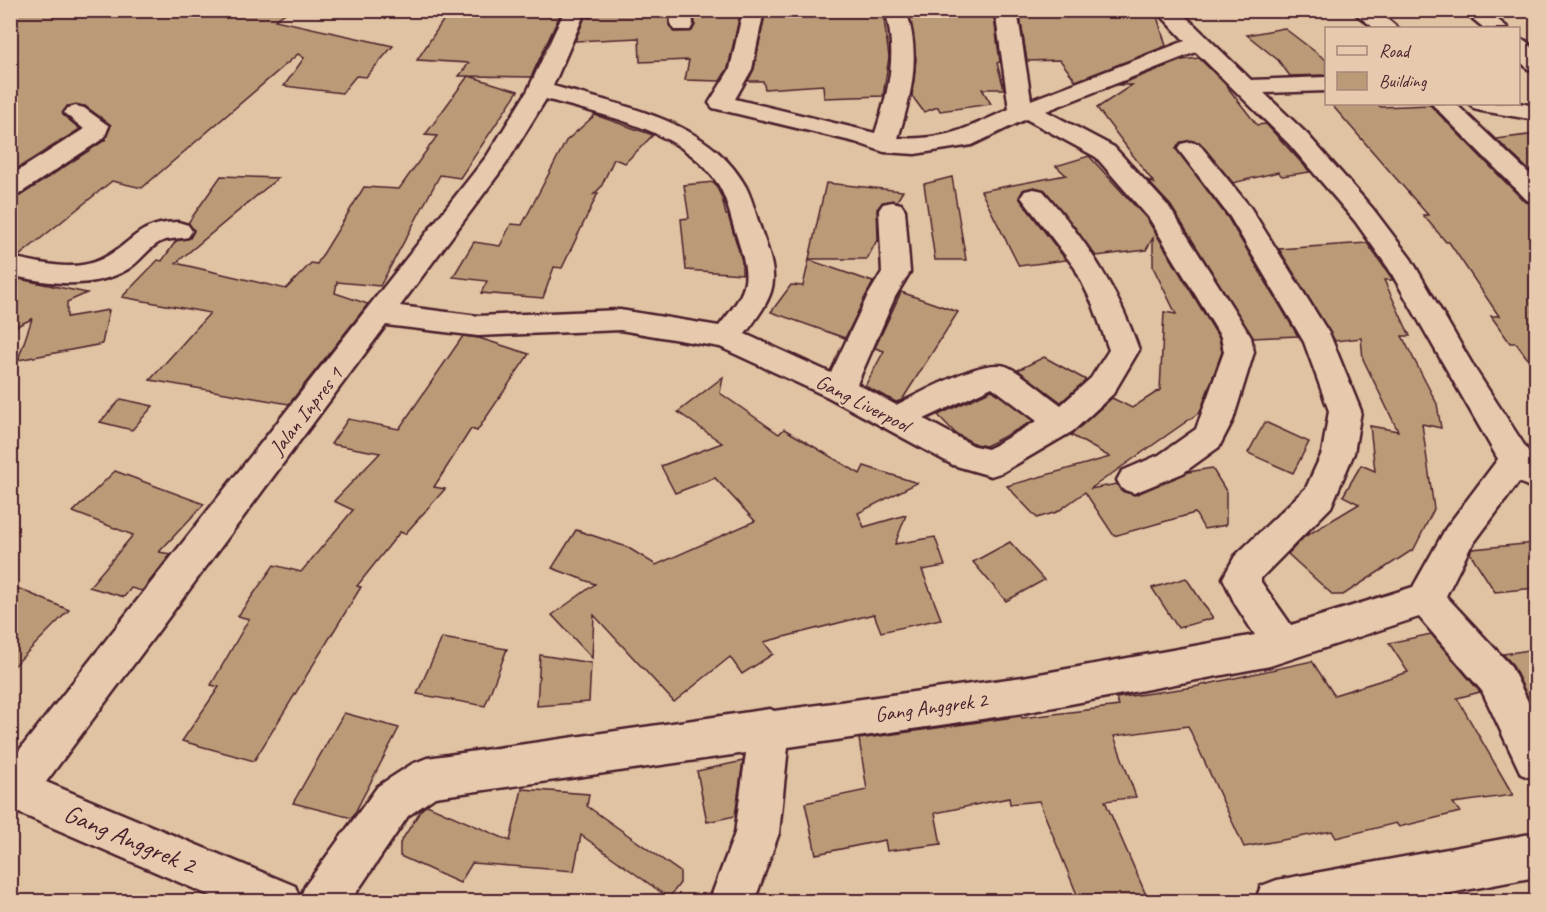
<svg xmlns="http://www.w3.org/2000/svg" width="1547" height="912" font-family="Caveat,sans-serif">
<style>
.building{fill:#bb9b77;stroke:#4a1f2b;stroke-width:1.5}
.lines{fill:none;stroke-linecap:round;stroke-linejoin:round}
.street-casing{stroke:#4a1f2b;stroke-width:5}
.street{fill:#e7caae;fill-rule:evenodd}
.labels{text-anchor:middle;dominant-baseline:central;stroke-width:4.5;stroke-linejoin:round;paint-order:stroke}
.street-label{font-size:21px;fill:#4a1f2b;stroke:#e7caae}
.near-street-label{font-size:26px;fill:#4a1f2b;stroke:#e7caae}
</style>
<rect width="100%" height="100%" fill="#e0c3a2"/>
<filter id="ink" filterUnits="userSpaceOnUse"><feTurbulence type="fractalNoise" baseFrequency=".0167" numOctaves="2"/><feDisplacementMap in="SourceGraphic" scale="12" xChannelSelector="R" yChannelSelector="G"/><feConvolveMatrix kernelMatrix="1 2 1 2 8 2 1 2 1" color-interpolation-filters="sRGB"/></filter>
<g filter="url(#ink)">
<!-- building -->
<g class="building">
<polygon points="10,10 290,10 275,20 393,46 366,77 356,76 342,93 284,86 304,58 298,54 142,188 112,181 19,256 10,255 10,198 20,196 105,140 111,125 85,106 67,106 63,115 80,129 10,173"/>
<polygon points="450,10 560,15 531,77 469,76 518,91 460,178 440,175 380,286 337,282 335,293 368,304 293,399 289,404 150,380 210,313 122,297 158,260 162,261 176,241 190,238 194,230 188,223 221,176 278,178 176,263 286,289 311,263 317,264 364,187 399,189 437,136 425,135 468,76 459,76 469,63 417,60"/>
<polygon points="591,10 668,10 669,25 674,32 692,31 695,25 694,10 741,10 728,68 720,81 685,80 689,60 640,62 639,38 575,41 585,17 591,18"/>
<polygon points="766,10 883,12 889,57 883,96 824,98 823,85 765,89 763,81 748,81 754,69"/>
<polygon points="957,10 993,10 1000,62 997,63 1004,89 982,89 991,104 940,111 938,107 924,112 912,96 916,59 909,13 958,14"/>
<polygon points="1019,10 1156,13 1166,46 1076,81 1060,60 1027,61"/>
<polygon points="1284,28 1326,60 1326,75 1290,76 1278,60 1247,35"/>
<polygon points="1199,58 1225,84 1257,125 1266,124 1310,172 1282,176 1278,172 1233,183 1199,142 1181,142 1176,149 1228,218 1298,336 1253,338 1171,206 1147,180 1154,183 1097,108 1132,85 1118,85 1182,60"/>
<polygon points="1331,104 1377,104 1381,107 1430,105 1525,202 1536,204 1536,370 1516,343 1510,343 1491,316 1499,316 1449,242 1446,242 1423,215 1428,215"/>
<polygon points="595,115 653,135 625,163 614,159 601,187 594,194 598,193 562,268 554,267 543,298 481,293 487,281 453,277 474,242 500,246 511,224 522,225 566,141"/>
<polygon points="1536,134 1536,177 1496,139"/>
<polygon points="1089,156 1147,219 1219,338 1222,352 1200,412 1090,489 1117,484 1121,491 1135,495 1188,472 1212,468 1226,491 1226,525 1204,529 1195,513 1114,536 1085,492 1057,512 1037,518 1007,486 1110,457 1071,435 1112,398 1132,408 1160,390 1164,312 1176,314 1153,267 1153,238 1146,250 1096,256 1045,190 1034,187 1023,190 1019,198 1066,260 1019,266 981,191 1066,175 1056,166"/>
<polygon points="952,177 966,260 935,260 924,184"/>
<polygon points="714,182 722,198 726,215 728,215 742,261 742,274 686,270 681,219 689,218 684,185"/>
<polygon points="826,183 903,191 897,201 883,202 877,209 878,238 867,259 809,259"/>
<polygon points="1367,243 1393,280 1384,280 1410,336 1402,336 1437,404 1441,428 1422,424 1434,509 1414,549 1343,595 1333,595 1288,554 1304,537 1359,504 1343,496 1361,465 1375,471 1370,426 1398,431 1363,359 1361,338 1335,341 1279,249"/>
<polygon points="809,260 873,282 845,338 771,312 791,285 803,286"/>
<polygon points="10,277 87,293 67,302 67,317 109,310 102,344 18,360 32,319 10,329"/>
<polygon points="901,292 958,312 902,400 896,402 865,386 884,351 875,348"/>
<polygon points="463,336 479,338 529,354 477,431 471,429 434,487 445,489 405,534 400,532 357,586 361,587 254,761 182,741 219,687 211,685 249,619 238,616 274,565 301,572 353,510 334,501 380,453 331,444 348,419 399,429"/>
<polygon points="1044,357 1086,380 1061,402 1018,370"/>
<polygon points="723,377 720,393 779,434 784,429 860,474 864,466 917,483 858,513 864,527 906,515 895,544 935,537 945,566 922,570 941,619 881,632 874,614 764,642 773,654 742,674 730,657 674,702 594,615 592,658 552,615 595,584 552,568 576,530 627,547 656,565 755,521 715,478 675,493 661,466 722,443 678,412"/>
<polygon points="992,390 1033,421 986,446 975,444 955,433 938,415"/>
<polygon points="121,399 153,406 132,430 100,422"/>
<polygon points="1265,422 1309,442 1293,473 1248,453"/>
<polygon points="115,471 204,504 159,552 171,554 142,591 131,588 124,597 89,587 133,535 73,512"/>
<polygon points="1010,542 1044,580 1006,601 973,562"/>
<polygon points="1536,543 1536,588 1495,592 1470,553 1472,549"/>
<polygon points="1186,578 1213,618 1178,628 1152,588"/>
<polygon points="10,585 69,610 10,670"/>
<polygon points="1431,634 1480,692 1457,698 1513,795 1453,803 1460,812 1399,827 1396,823 1336,838 1332,831 1244,847 1188,726 1114,736 1136,797 1105,801 1146,895 1120,902 1080,902 1039,801 1010,804 1009,798 935,813 941,844 887,851 885,840 816,854 805,803 867,790 859,739 1021,716 1022,718 1119,706 1116,698 1194,687 1312,661 1334,695 1408,672 1389,643"/>
<polygon points="442,638 507,649 485,706 417,694"/>
<polygon points="1536,649 1536,714 1512,664 1503,654"/>
<polygon points="540,655 591,663 589,702 537,706"/>
<polygon points="344,713 399,728 352,818 293,803"/>
<polygon points="743,761 735,816 707,822 697,771"/>
<polygon points="522,789 589,794 587,806 680,872 680,883 669,898 581,835 574,871 472,863 460,883 400,856 400,843 421,810 427,805 510,841"/>
</g>
<g class="lines">
<!-- street casing -->
<g class="street-casing">
<g id="street">
<path d="M565,10H586L553,86C621,106 709,119 746,187C753,201 756,216 761,230C780,282 778,290 745,334L831,373L867,297L882,272L879,210L883,204L892,202L901,204L905,210L910,272L895,297L857,384L896,405C920,394 984,356 1008,367C1026,376 1044,393 1061,405L1091,378L1109,350L1093,305L1075,268L1021,197L1025,191L1034,189L1043,191C1086,240 1118,289 1139,350L1113,394L1073,431L1003,472L991,476L953,465L828,397L720,347L620,330L478,336L386,325L46,782L295,886L300,899L305,886L378,786L412,764L427,758L770,709L774,711L1023,677L1255,635L1235,604L1223,578L1235,556L1306,488L1322,453L1329,411L1304,342L1230,217L1178,149L1181,144L1190,142L1199,144L1250,207L1330,335L1361,411L1354,453L1331,507L1261,578V582L1291,625L1413,587L1446,528L1498,459L1389,269L1355,221L1289,144L1196,52L1046,111L1114,147L1169,207L1251,337L1254,352L1233,420L1219,447L1183,473L1134,493L1122,489L1117,480L1122,471L1159,455L1196,429L1224,352L1221,337L1149,218L1096,157L1026,119L972,145L915,154L884,152L855,142L713,108L709,103L730,69L743,10H764L752,69L735,99L875,133C889,91 898,54 885,10H906C921,55 912,94 898,138C943,141 969,128 1009,109L995,10H1017L1031,100L1185,41L1156,10H1179L1251,80L1326,77V91L1264,93L1307,134L1373,209L1411,259L1475,369L1528,451L1536,458V490L1519,482L1470,548L1446,596L1510,665L1536,718V780L1521,774L1482,691L1419,617L1270,666L1023,713L788,747L779,833L754,902H709L735,833L746,753L435,797L408,816L350,902H225L19,813L10,817V762L487,156L528,90ZM546,99C605,116 683,129 718,184C727,198 730,216 735,231C751,280 751,286 719,326L620,310L478,316L400,306L506,164ZM992,387L1037,421L988,449L974,446L924,419Z"/>
<polygon points="670,10 692,10 693,25 690,30 674,30 671,25"/>
<polygon points="1351,10 1376,10 1398,28 1374,28"/>
<polygon points="1462,10 1486,10 1508,28 1484,28"/>
<polygon points="1518,39 1526,41 1536,52 1536,71 1528,69 1518,59"/>
<polygon points="1518,103 1536,106 1536,120 1482,111 1474,109 1470,104"/>
<polygon points="1432,104 1456,104 1536,180 1536,202 1527,200"/>
<polygon points="76,106 84,108 109,126 104,138 19,194 10,196 10,176 84,129 64,113 68,108"/>
<path d="M178,222L188,225L192,231L188,237C179,239 168,238 160,242C148,248 140,262 128,269C92,290 50,284 10,275V257C37,262 71,272 97,261C132,247 133,223 178,222Z"/>
<polygon points="1536,833 1536,877 1402,902 1255,902 1261,886 1277,880"/>
</g>
</g>
<!-- street -->
<use href="#street" class="street"/>
</g>
</g>
<g class="labels">
<!-- street labels -->
<g class="street-label">
<text transform="translate(863 403) rotate(27)">Gang Liverpool</text>
<text transform="translate(306 411) rotate(-52)">Jalan Inpres 1</text>
<text transform="translate(931 707) rotate(-8)">Gang Anggrek 2</text>
</g>
<!-- near-street labels -->
<g class="near-street-label">
<text transform="translate(130 839) rotate(23)">Gang Anggrek 2</text>
</g>
</g>
<!-- margin -->
<rect width="1547" height="912" fill="none" stroke="#e7caae" stroke-width="36"/>
<rect x="18" y="18" width="1511" height="876" fill="none" stroke="#4a1f2b" stroke-width="2" filter="url(#ink)"/>
<!-- legend -->
<rect x="1325" y="27" width="195" height="78" fill="#e7caae" stroke="#a8867a" stroke-width="1.5"/>
<rect x="1337" y="46" width="30" height="9" fill="#e7caae" stroke="#a8867a" stroke-width="1.5"/>
<text x="1379" y="57" font-size="18" fill="#4a1f2b">Road</text>
<rect x="1337" y="72" width="30" height="18" fill="#bb9b77" stroke="#a8867a" stroke-width="1.5"/>
<text x="1379" y="87" font-size="18" fill="#4a1f2b">Building</text>
</svg>
